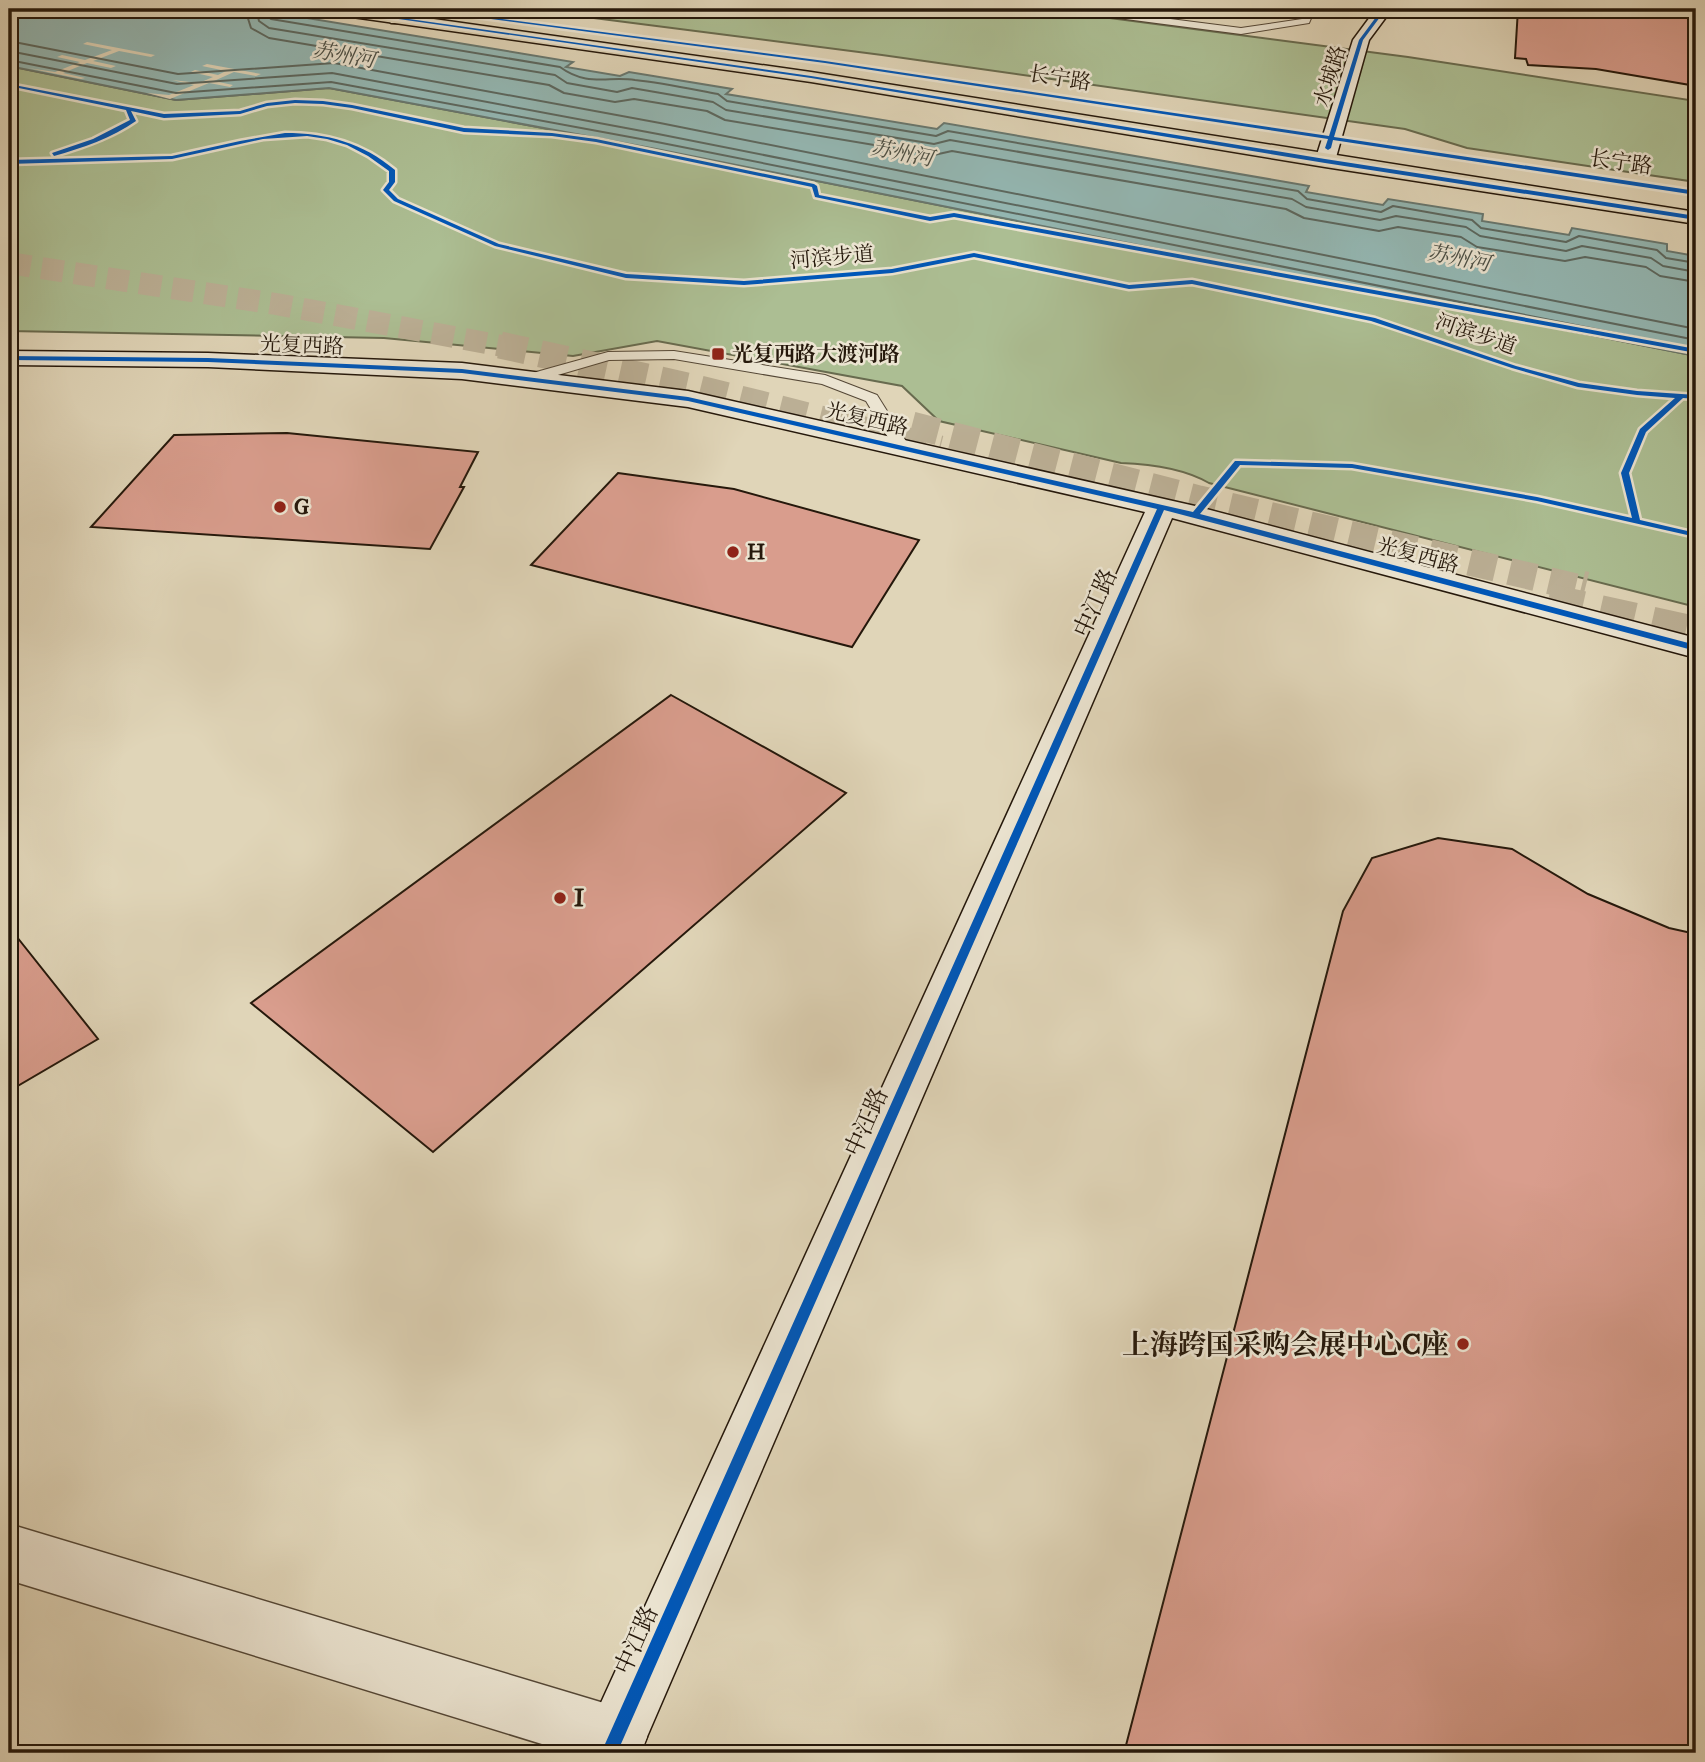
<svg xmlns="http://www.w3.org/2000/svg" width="1705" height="1762" font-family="'IM FELL Great Primer','Noto Serif SC',serif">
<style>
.green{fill:#acbe93;stroke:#686b4f;stroke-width:2}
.water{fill:#94b8b4;stroke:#687870;stroke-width:2}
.pier{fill:#e0d5b8}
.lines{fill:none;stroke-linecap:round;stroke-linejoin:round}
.shore{stroke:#5c6860;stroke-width:2}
.building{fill:#d99d8d;stroke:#25180b;stroke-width:2}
.highway-tunnel-far2{stroke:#bbaf95;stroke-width:22;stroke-dasharray:22 11;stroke-linecap:butt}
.highway-tunnel-far1{stroke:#bbaf95;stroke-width:27;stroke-dasharray:27 14;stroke-linecap:butt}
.highway-tunnel{stroke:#bbaf95;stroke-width:35;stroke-dasharray:35 18;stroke-linecap:butt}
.lane-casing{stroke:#544736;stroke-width:2}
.street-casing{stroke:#544736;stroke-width:3}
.secondary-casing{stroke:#25180b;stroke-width:3}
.primary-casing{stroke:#25180b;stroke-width:3}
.lane{fill:#ebe4d1;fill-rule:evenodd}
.street{fill:#ebe4d1;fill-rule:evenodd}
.secondary{fill:#ebe4d1;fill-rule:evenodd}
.primary{fill:#e0d5b8;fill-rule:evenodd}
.cycleway-casing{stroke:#ebe4d1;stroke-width:5}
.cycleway{fill:#0057b8;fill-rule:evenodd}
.poi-dot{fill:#8f2418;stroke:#ebe4d1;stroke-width:2.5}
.labels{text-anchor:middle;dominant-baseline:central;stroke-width:5;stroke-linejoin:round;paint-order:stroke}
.far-water-label{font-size:21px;font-style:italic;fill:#4c5046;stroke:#ebe4d1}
.far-street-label{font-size:21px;fill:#25180b;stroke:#ebe4d1}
.far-poi-label{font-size:21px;font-weight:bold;fill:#25180b;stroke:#ebe4d1;text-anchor:start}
.street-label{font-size:24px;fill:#25180b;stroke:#ebe4d1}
.poi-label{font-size:24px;font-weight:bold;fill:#25180b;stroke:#ebe4d1;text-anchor:start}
.near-poi-label{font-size:28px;font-weight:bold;fill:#25180b;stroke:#ebe4d1;text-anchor:end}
</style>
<rect width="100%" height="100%" fill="#e0d5b8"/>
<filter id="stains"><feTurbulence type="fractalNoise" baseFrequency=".00286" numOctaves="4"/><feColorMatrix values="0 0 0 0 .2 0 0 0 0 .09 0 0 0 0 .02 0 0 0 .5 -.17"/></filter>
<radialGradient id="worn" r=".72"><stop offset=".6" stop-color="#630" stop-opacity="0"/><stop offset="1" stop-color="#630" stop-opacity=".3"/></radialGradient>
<!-- green -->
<g class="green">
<polygon points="542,9 1041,9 1408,57 1696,101 1696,182 1467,148 1405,129 882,55 547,12"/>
<path d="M9,66L176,100L329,88L656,149L1696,356V607L1209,483C1183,468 1150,464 1121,463L939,421L902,386L657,341L573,356L384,338L9,331Z"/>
</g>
<!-- water -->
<polygon class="water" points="9,9 253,9 573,62 566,67 620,76 629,72 732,89 726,94 937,129 944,123 1309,186 1306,192 1383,205 1388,199 1483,214 1482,221 1569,235 1572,228 1667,244 1667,251 1696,256 1696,356 656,149 329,88 176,100 9,66"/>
<!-- pier -->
<g class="pier">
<polygon points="87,42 155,55 151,57 119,51 93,61 116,66 111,68 87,63 63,73 85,78 81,79 28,68 55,72 80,62 57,57 62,55 85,60 112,50 83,44"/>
<polygon points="207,64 261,74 256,76 234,72 214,81 233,85 230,87 209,83 170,99 147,93 169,95 194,85 172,80 199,83 213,77 191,72 195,70 218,75 226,71 202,66"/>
</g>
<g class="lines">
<!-- shore -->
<g class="shore">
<polyline points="245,9 251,28 269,38 549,85 564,93 615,102 634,99 707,111 725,120 934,155 952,151 1286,209 1304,218 1379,231 1398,227 1461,237 1477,247 1565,261 1585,257 1646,267 1660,276 1696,282"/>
<polyline points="256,9 259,21 269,28 555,75 567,83 617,92 632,88 713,102 726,110 934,144 950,140 1292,199 1306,207 1380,220 1396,216 1466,227 1480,236 1566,251 1582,246 1651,258 1663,266 1696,272"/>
<path d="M265,9L266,15L271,19L560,67C587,87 608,76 635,80C663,83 691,89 718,94L727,101L936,136L948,131L1298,191L1307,199L1381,212L1393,206L1472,220L1481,228L1566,242L1579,236L1657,250L1666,258L1696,263"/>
<polyline points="9,41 178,74 334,63 660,123 1696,329"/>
<polyline points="9,51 177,84 332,73 658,134 1696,340"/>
<polyline points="9,60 176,93 331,82 657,142 1696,349"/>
</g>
</g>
<!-- building -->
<g class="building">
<polygon points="1518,9 1696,9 1696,86 1596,69 1528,65 1526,59 1515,58"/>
<polygon points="287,433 478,452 460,487 464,487 430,549 91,527 174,435"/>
<polygon points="618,473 734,489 919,540 852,647 531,565"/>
<polygon points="671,695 846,793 433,1152 251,1003"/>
<polygon points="1438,838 1512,849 1588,894 1669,928 1696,934 1696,1753 1124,1753 1343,911 1372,858"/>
<polygon points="9,927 98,1039 9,1091"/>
</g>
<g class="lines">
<!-- highway-tunnel-far2 -->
<polyline class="highway-tunnel-far2" points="9,263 276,304 508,347"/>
<!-- highway-tunnel-far1 -->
<g class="highway-tunnel-far1">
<polyline points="500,345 692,387 940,449"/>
<polyline points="912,425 1199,499 1585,589"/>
</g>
<!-- highway-tunnel -->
<g class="highway-tunnel">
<polyline points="1581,588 1585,589"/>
<polyline points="1548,601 1696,634"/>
</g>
<!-- lane casing -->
<g class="lane-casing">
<g id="lane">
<polygon points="1067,9 1092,9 1241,28 1302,19 1306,9 1315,9 1309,23 1241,34 1072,12"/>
<polygon points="674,351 825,375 877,395 909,446 901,451 895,449 866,401 822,384 674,359 609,360 527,384 519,379 522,376 608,352"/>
</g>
</g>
<!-- street casing -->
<g class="street-casing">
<polygon id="street" points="9,1524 617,1707 639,1715 647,1737 641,1753 571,1753 9,1580"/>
</g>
<!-- secondary casing -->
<g class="secondary-casing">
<g id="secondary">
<polygon points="408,9 428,9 403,23 391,23 389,20"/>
<polygon points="1376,9 1392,9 1369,40 1335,161 1332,165 1318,165 1315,161 1353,40"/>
<polygon points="9,351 208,353 462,363 688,391 1195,506 1696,638 1696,658 1172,518 640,1753 578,1753 1145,512 688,407 462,379 208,367 9,365"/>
</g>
</g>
<!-- primary casing -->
<g class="primary-casing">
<polygon id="primary" points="323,9 363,9 811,72 1696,212 1696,224 1325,167 811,82 331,14"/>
</g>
<!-- lane -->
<use href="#lane" class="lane"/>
<!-- street -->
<use href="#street" class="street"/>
<!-- secondary -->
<use href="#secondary" class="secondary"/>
<!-- primary -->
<use href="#primary" class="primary"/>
<!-- cycleway casing -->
<g class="cycleway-casing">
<g id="cycleway">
<polygon points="329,9 338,9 811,76 1325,159 1696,216 1696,220 1325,163 811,78"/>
<polygon points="415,9 425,9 825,61 1329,136 1359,40 1382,9 1386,9 1363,40 1334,137 1696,191 1696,195 1333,140 1331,148 1328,150 1325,148 1328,139 825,63"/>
<path d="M9,84L164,114L240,111L267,103L295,100L323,101L352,105L464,128L552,133L596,139L814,184L817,186L819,195L930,217L954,213L1696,349V353L954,217L930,221L815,197L812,187L596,142L552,136L464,132L352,108L323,104L295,103L267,106L240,114L164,118L131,111L136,121C112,138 82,148 54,156L52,153L93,139L130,120L126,110L9,86Z"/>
<path d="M285,133C327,133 363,143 395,170V182L389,190L398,199L499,244L626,274L744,281L892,269L974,253L1129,285L1192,280L1375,318L1516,366L1579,383L1637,391L1696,395V399L1683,398L1646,432L1629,473L1640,520L1696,533V537L1537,501L1352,468L1240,465L1200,514L1696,645V651L1164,510L617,1753H601L1157,509L688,401L462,373L208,362L9,360V356L208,358L462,369L688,397L1193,512L1235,461H1238L1352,464L1537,497L1632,518L1621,473L1640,429L1675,398L1637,395L1578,387L1512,368L1371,321L1192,284L1129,289L974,257L892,273L744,285L626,278L495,246L394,201L383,190L389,182V171L368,156L347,145L327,139L307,136L263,139L172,159L9,164V160L172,156L240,141Z"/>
</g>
</g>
<!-- cycleway -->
<use href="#cycleway" class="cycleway"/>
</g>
<!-- markers -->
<g class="poi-dot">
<rect x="711" y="347" width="14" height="14" rx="3.5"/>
<circle cx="280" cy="507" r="7"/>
<circle cx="733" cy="552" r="7"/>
<circle cx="560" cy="898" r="7"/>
<circle cx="1463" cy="1344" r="7"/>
</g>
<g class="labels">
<!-- far-water labels -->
<g class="far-water-label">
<text transform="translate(344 55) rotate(10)">苏州河</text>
<text transform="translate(902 153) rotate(11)">苏州河</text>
<text transform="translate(1459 258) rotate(11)">苏州河</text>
</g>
<!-- far-street labels -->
<g class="far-street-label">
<text transform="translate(1330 76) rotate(-73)">水城路</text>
<text transform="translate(1060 78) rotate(9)">长宁路</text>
<text transform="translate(1621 162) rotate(8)">长宁路</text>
<text transform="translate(832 257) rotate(-5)">河滨步道</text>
<text transform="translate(1476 334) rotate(19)">河滨步道</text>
<text transform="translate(302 345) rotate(2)">光复西路</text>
<text transform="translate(867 419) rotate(13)">光复西路</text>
<text transform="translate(1418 555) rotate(15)">光复西路</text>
</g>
<!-- far-poi labels -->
<g class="far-poi-label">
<text x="732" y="354">光复西路大渡河路</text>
<text x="294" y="507">G</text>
<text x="747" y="552">H</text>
</g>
<!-- street labels -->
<g class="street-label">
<text transform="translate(1095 603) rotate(-66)">中江路</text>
<text transform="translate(866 1122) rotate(-66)">中江路</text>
<text transform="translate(636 1640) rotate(-66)">中江路</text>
</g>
<!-- poi labels -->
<g class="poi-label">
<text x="574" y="898">I</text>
</g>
<!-- near-poi labels -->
<g class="near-poi-label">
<text x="1449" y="1344">上海跨国采购会展中心C座</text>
</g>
</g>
<!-- margin -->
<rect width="1705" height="1762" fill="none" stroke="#e0d5b8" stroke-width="35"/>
<rect x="10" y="10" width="1684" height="1741" fill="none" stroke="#25180b" stroke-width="3.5"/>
<rect x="18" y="18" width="1670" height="1727" fill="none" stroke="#25180b" stroke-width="2"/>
<rect width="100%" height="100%" filter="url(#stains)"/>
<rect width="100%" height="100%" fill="url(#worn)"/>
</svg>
